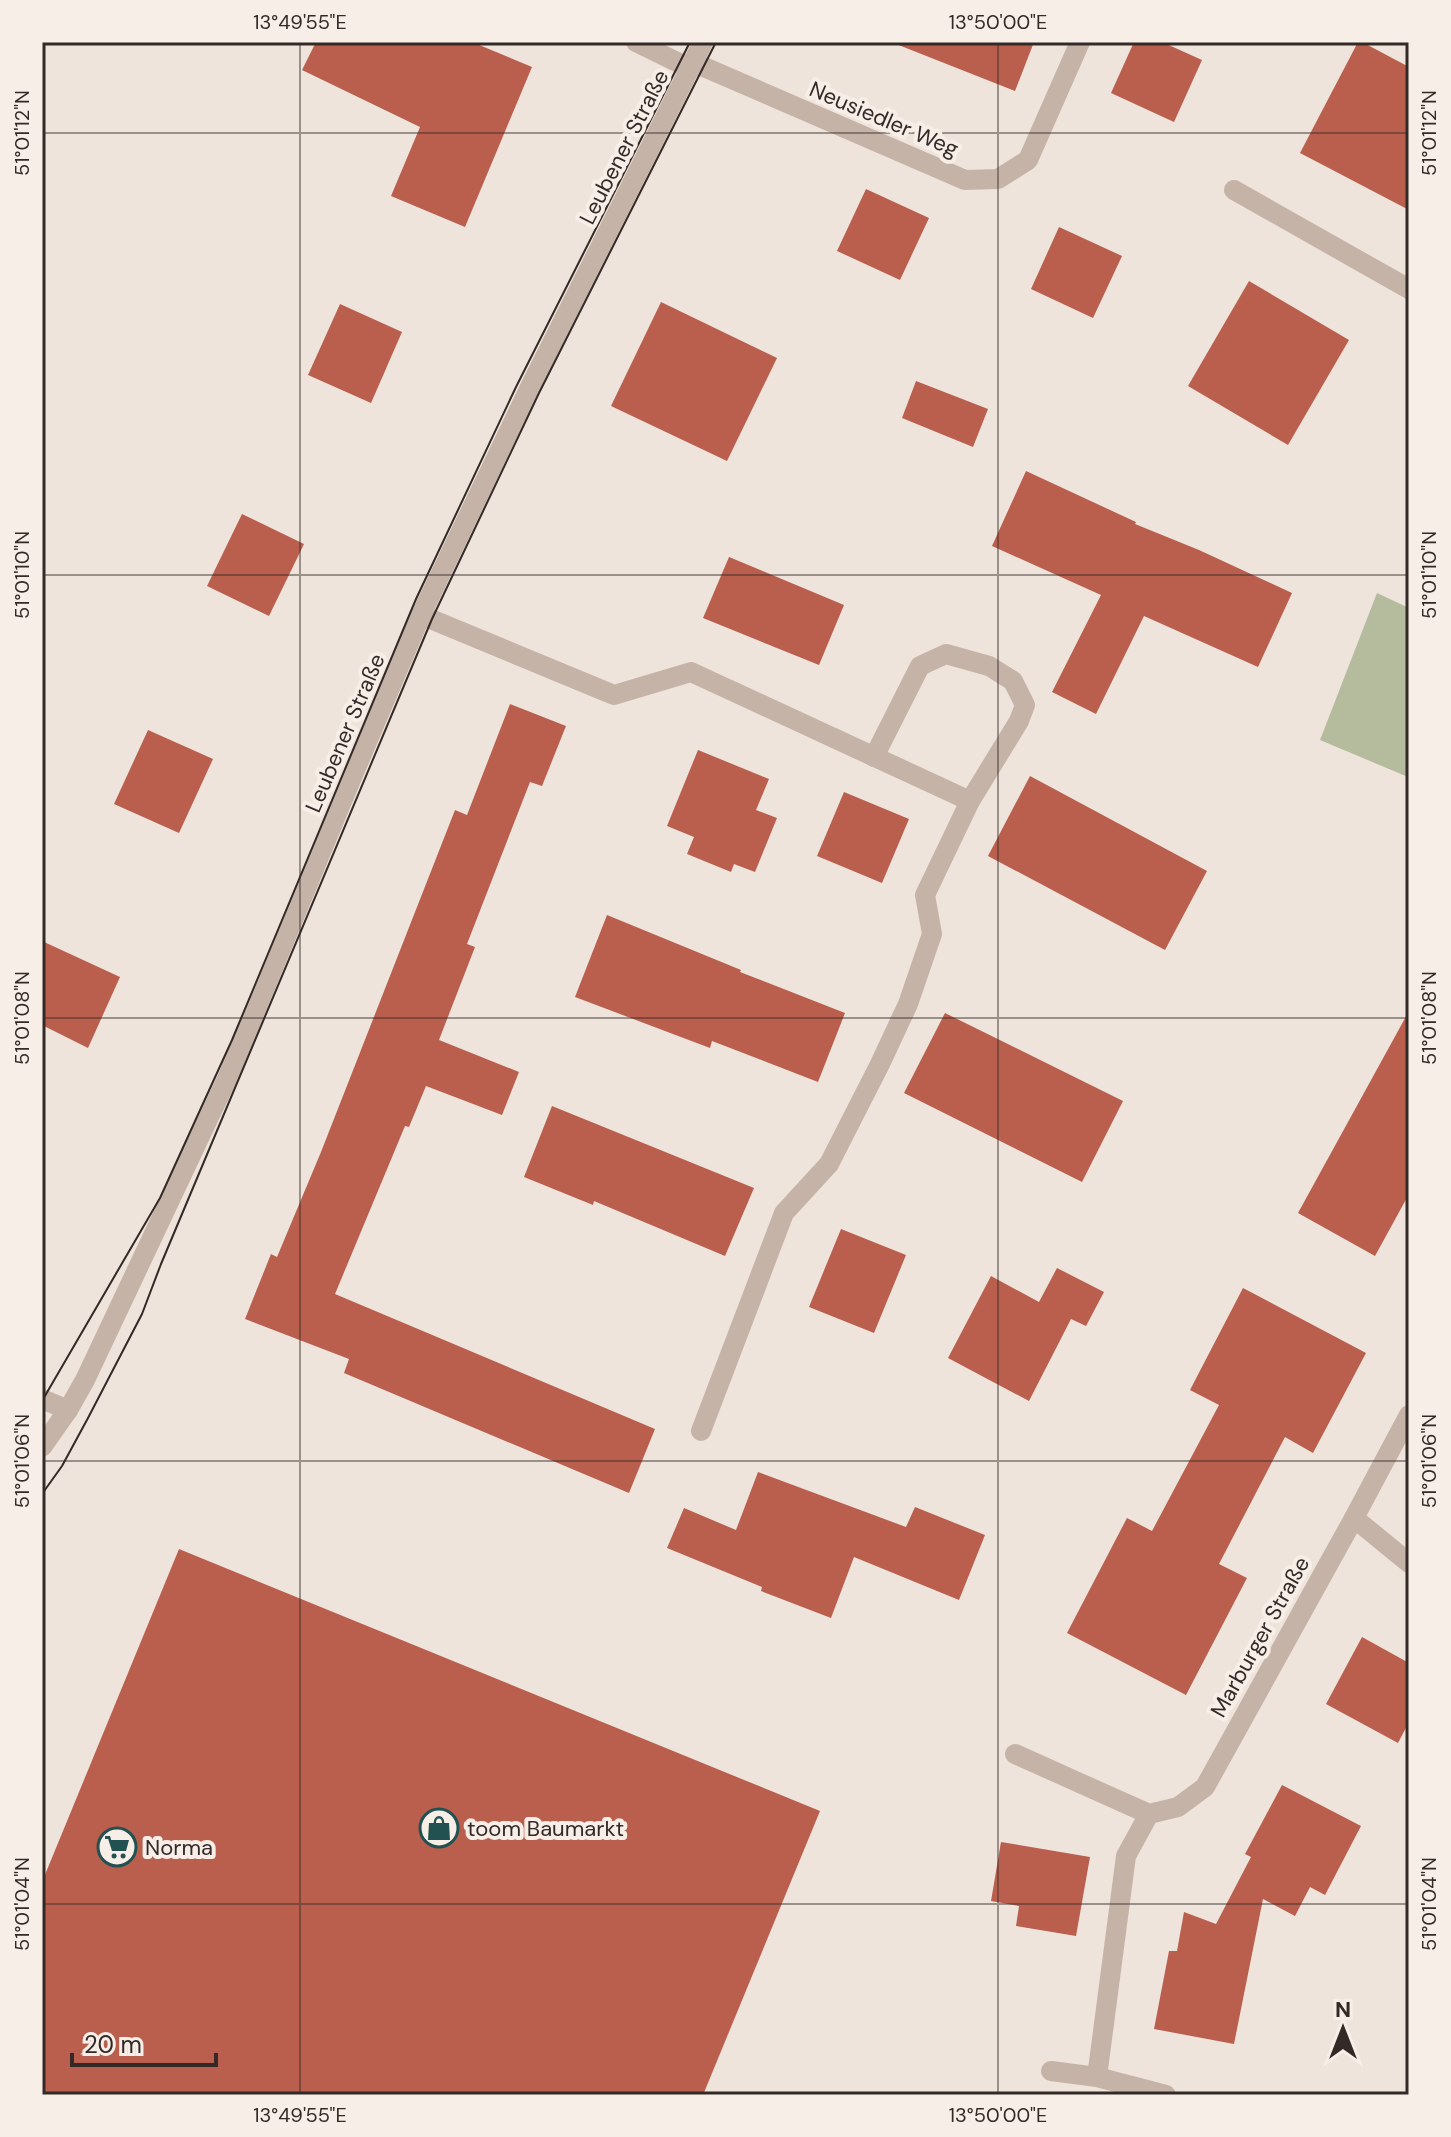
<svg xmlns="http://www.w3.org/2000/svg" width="1451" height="2137" font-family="'DM Sans',sans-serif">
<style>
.green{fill:#b4bc9d}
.building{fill:#ba5f4e}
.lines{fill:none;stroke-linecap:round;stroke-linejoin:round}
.minor{stroke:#c6b3a8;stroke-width:20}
.tram{stroke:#332a28;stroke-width:2}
.ticks{fill:none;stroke:#332a28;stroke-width:2;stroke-opacity:0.45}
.labels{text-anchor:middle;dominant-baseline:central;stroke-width:8;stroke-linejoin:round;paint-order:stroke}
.street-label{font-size:22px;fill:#332a28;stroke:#f7eee7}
.poi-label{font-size:22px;fill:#332a28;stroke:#f7eee7;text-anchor:start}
.neatline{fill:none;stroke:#332a28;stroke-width:3}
.ticks-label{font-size:20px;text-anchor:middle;fill:#332a28}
</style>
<rect width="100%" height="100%" fill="#efe4db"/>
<!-- green -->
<polygon class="green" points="1377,593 1409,608 1408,777 1320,740"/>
<!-- building -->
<g class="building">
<polygon points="316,42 472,42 532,67 465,227 391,196 420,127 302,70"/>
<polygon points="897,42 1034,42 1015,91 896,44"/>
<polygon points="1134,42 1162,42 1202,60 1174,122 1111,93"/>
<polygon points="1358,42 1362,42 1409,67 1409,210 1300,153"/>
<polygon points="866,189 929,218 900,280 837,251"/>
<polygon points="1059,227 1122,256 1093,318 1031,289"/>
<polygon points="1249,281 1349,340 1288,445 1188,386"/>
<polygon points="661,302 777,358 727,461 611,406"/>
<polygon points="340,304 402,332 371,403 308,375"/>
<polygon points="916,381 988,409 973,447 902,418"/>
<polygon points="1026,471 1136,522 1135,524 1199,550 1292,593 1258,667 1144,616 1096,714 1052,692 1101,595 992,546"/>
<polygon points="242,514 304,544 269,616 207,586"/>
<polygon points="729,557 844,605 819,665 703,618"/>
<polygon points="510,704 566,726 542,786 530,782 467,944 475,947 439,1040 519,1072 502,1115 426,1086 409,1127 405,1126 335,1294 655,1429 629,1493 344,1373 349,1359 245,1319 271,1254 277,1257 321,1152 455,810 467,815"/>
<polygon points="148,730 213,759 179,833 114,804"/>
<polygon points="698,750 769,779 756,810 777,818 755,872 734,864 731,872 687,854 694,837 667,826"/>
<polygon points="1030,776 1207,871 1165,950 988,856"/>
<polygon points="844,792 909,819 882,883 817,856"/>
<polygon points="607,915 741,970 740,972 845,1013 818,1082 712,1041 710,1048 575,997"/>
<polygon points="42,941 120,977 88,1048 42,1025"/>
<polygon points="1409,1011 1409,1194 1375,1256 1298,1213"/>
<polygon points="945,1013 1123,1101 1082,1182 904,1093"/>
<polygon points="552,1106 754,1188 725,1256 594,1201 593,1205 524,1177"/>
<polygon points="841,1229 906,1255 874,1333 809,1307"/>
<polygon points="1057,1268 1104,1292 1086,1326 1071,1319 1029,1401 948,1358 991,1276 1039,1302"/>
<polygon points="1243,1288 1366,1353 1313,1453 1285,1437 1219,1564 1247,1578 1186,1695 1067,1633 1127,1518 1152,1531 1219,1405 1190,1390"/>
<polygon points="758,1472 906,1527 915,1507 985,1535 959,1600 854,1557 831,1618 761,1591 762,1587 667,1548 684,1508 736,1530"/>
<polygon points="179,1549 820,1811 703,2095 42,2095 42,1882"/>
<polygon points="1362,1637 1409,1663 1409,1722 1398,1743 1326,1704"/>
<polygon points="1282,1785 1361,1826 1325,1895 1310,1887 1295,1916 1263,1899 1234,2044 1154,2029 1169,1951 1177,1951 1184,1912 1216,1924 1251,1857 1245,1854"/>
<polygon points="1001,1842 1090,1857 1076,1936 1016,1926 1019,1906 991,1901"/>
</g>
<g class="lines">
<!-- minor -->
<g class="minor">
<polyline points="636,42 679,63 704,67 965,180 998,179 1028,160 1080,42"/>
<polyline points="1234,190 1409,289"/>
<polyline points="421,615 614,695 691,672 970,801"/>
<polyline points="42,1399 68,1410"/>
<polyline points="701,1431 784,1213 829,1164 880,1064 908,1004 932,934 925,895 970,801 1019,721 1025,705 1013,681 989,666 946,654 920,666 874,757"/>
<polyline points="42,1447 68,1410 85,1380 227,1079 353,775 421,615 530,387 703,42"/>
<polyline points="1354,1518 1409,1415"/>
<polyline points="1015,1754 1149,1814 1178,1807 1205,1787 1354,1518 1409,1563"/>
<polyline points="1149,1814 1126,1856 1097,2077 1166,2095"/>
<polyline points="1051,2071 1097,2077"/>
</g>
<!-- tram -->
<g class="tram">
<polyline points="42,1401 160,1198 232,1040 416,599 516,387 690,42"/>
<polyline points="42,1494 62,1466 88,1418 142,1314 161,1264 432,619 539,393 716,42"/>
</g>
</g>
<!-- ticks -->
<path class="ticks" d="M300,42V2095M998,42V2095M42,133H1409M42,575H1409M42,1018H1409M42,1461H1409M42,1904H1409"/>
<!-- icons -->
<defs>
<g id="shop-ring" transform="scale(2)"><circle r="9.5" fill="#f7eee7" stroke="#215150" stroke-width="1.5"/><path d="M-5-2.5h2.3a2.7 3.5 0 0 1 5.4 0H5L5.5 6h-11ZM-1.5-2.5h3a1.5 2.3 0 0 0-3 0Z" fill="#215150"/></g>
<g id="supermarket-ring" transform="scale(2)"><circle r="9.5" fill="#f7eee7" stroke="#215150" stroke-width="1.5"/><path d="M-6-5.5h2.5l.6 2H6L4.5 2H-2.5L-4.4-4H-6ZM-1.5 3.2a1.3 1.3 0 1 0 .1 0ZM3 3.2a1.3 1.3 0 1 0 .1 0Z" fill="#215150"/></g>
</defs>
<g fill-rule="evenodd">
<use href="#shop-ring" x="439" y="1828"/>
<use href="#supermarket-ring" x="117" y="1847"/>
</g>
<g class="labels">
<!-- street labels -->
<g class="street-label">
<text transform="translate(884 119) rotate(23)">Neusiedler Weg</text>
<text transform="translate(624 147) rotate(-63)">Leubener Straße</text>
<text transform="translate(345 733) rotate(-67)">Leubener Straße</text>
<text transform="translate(1260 1637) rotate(-61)">Marburger Straße</text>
</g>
<!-- poi labels -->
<g class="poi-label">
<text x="467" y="1828">toom Baumarkt</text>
<text x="145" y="1847">Norma</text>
</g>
</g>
<!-- border -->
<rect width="1451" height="2137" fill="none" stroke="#f7eee7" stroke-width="88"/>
<!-- north arrow -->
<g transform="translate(1343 2029)" stroke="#f7eee7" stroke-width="6" paint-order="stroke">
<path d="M0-6L14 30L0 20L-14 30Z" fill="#332a28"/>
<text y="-12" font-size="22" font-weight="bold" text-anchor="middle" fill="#332a28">N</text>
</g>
<!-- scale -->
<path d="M72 2053v12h144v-12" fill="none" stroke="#332a28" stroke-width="4"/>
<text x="84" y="2053" font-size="24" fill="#332a28" stroke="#f7eee7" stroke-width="6" paint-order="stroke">20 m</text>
<rect x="44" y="44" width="1363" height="2049" class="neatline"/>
<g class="ticks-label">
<text x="300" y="29">13°49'55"E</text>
<text x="998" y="29">13°50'00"E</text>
<text transform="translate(22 133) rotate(-90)" y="7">51°01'12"N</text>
<text transform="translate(1429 133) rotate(-90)" y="7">51°01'12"N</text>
<text transform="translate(22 575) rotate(-90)" y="7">51°01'10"N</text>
<text transform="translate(1429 575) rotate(-90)" y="7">51°01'10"N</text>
<text transform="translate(22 1018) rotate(-90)" y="7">51°01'08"N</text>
<text transform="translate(1429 1018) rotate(-90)" y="7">51°01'08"N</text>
<text transform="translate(22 1461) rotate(-90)" y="7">51°01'06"N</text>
<text transform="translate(1429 1461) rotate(-90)" y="7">51°01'06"N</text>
<text transform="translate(22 1904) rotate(-90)" y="7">51°01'04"N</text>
<text transform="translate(1429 1904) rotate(-90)" y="7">51°01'04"N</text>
<text x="300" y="2122">13°49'55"E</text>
<text x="998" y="2122">13°50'00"E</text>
</g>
</svg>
